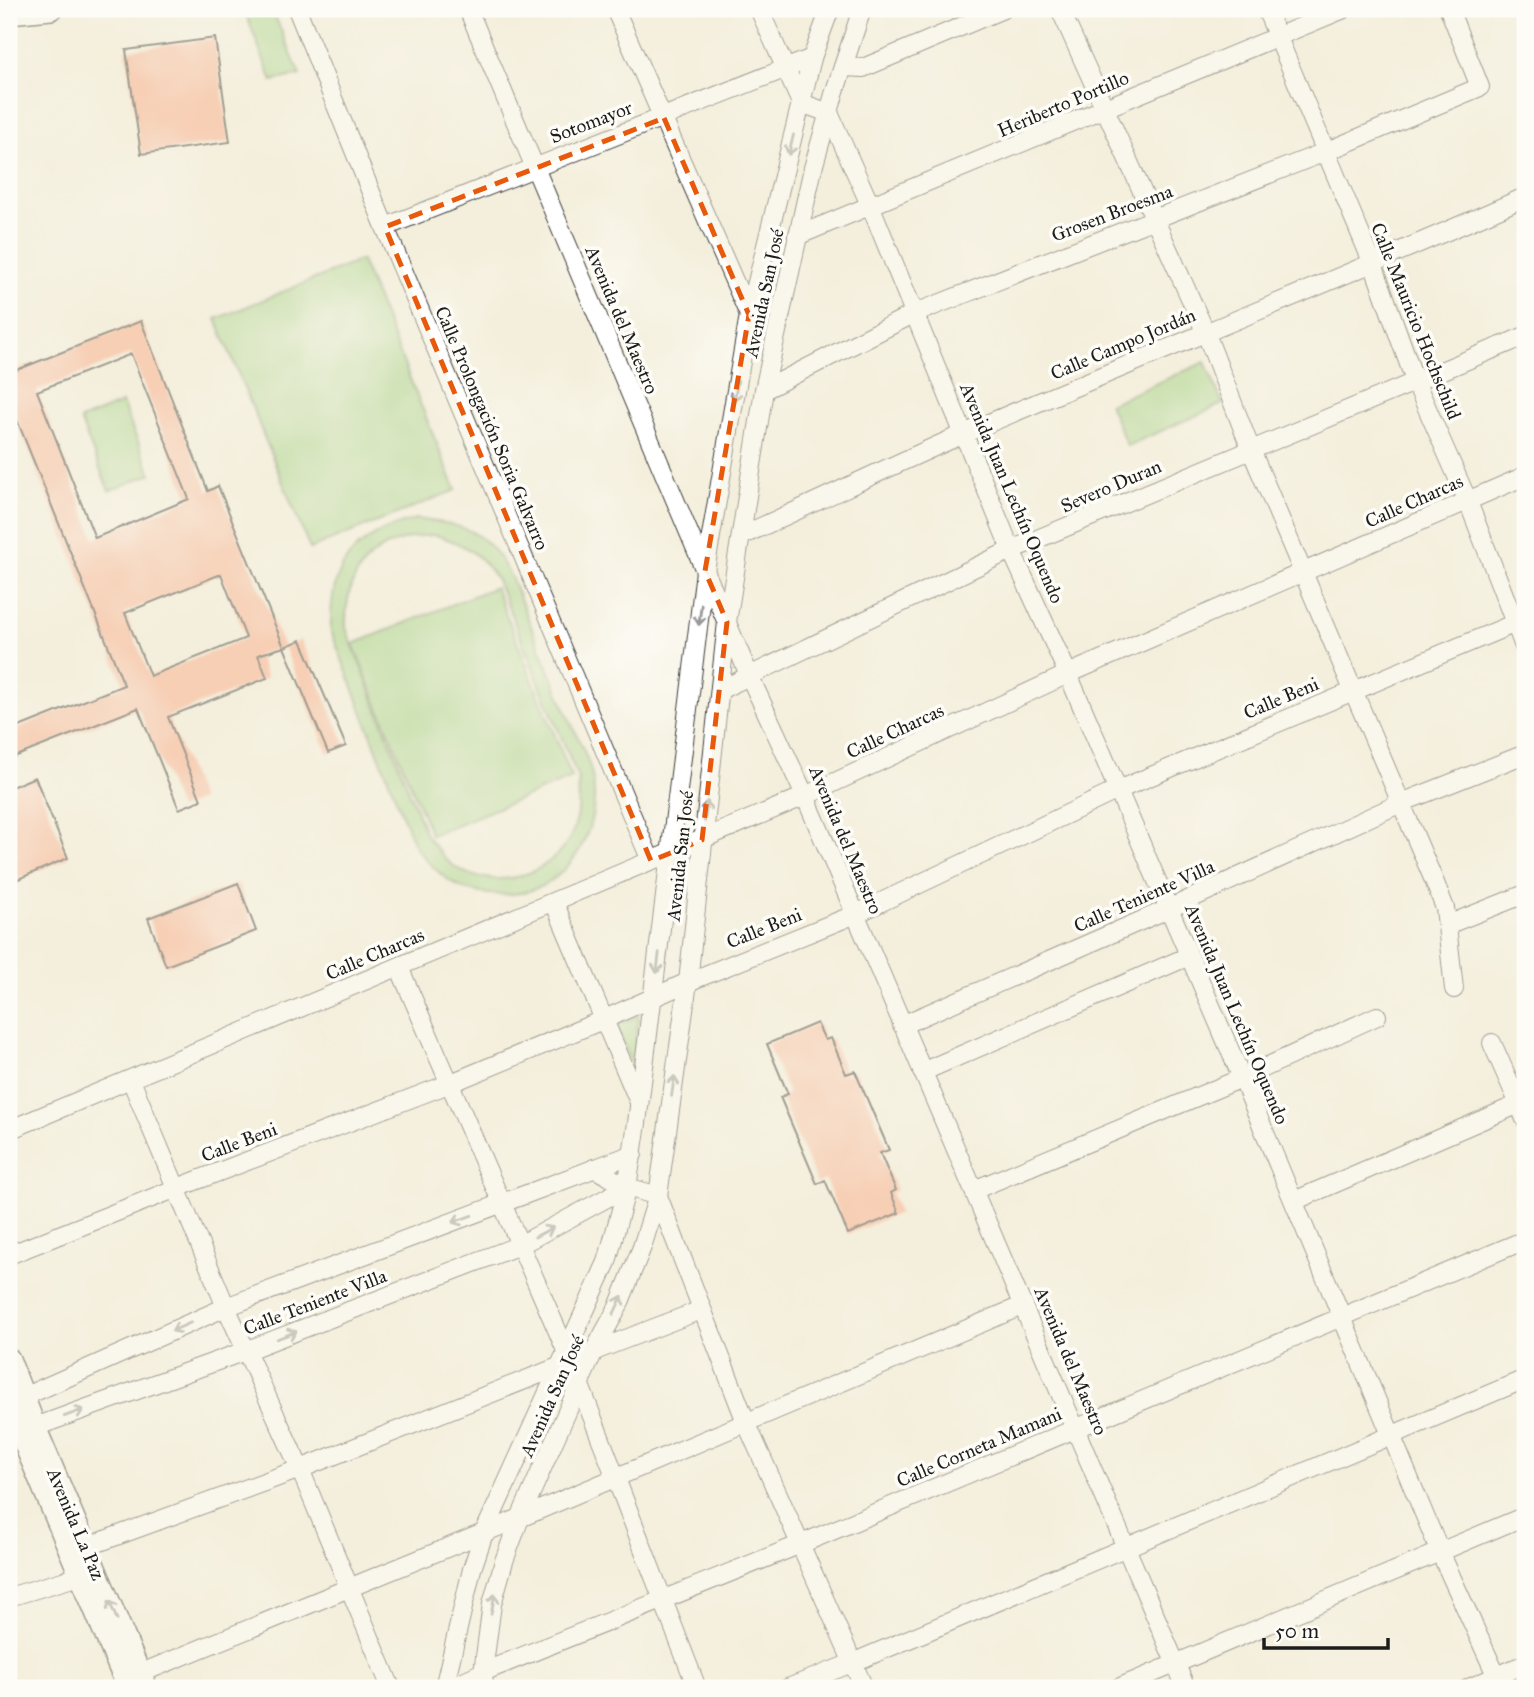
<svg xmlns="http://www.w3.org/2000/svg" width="1534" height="1697" font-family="'IM FELL Great Primer',serif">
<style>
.green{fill:#9dd181;stroke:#5c764e;stroke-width:2;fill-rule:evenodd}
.building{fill:#faa885;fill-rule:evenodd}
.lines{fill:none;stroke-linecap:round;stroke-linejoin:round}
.minor-casing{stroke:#3c3c39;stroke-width:20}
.major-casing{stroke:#3c3c39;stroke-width:24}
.minor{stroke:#fff;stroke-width:18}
.major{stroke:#fff;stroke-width:21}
.oneway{stroke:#999}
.marked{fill:none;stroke:#e8590c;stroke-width:5;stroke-dasharray:14 9;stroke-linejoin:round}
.labels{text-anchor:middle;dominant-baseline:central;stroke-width:7;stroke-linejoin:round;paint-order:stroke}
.street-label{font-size:19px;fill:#1c1c1c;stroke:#fdfcf7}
</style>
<rect width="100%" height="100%" fill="#fdfcf7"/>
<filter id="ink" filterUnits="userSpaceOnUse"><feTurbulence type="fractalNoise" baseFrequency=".0143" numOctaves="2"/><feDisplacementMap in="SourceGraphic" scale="14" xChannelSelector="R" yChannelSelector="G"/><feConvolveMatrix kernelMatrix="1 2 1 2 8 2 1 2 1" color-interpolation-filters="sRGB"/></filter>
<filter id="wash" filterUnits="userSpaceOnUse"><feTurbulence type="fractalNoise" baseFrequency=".00686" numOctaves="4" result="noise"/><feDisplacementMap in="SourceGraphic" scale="28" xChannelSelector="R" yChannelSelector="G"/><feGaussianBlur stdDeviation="1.57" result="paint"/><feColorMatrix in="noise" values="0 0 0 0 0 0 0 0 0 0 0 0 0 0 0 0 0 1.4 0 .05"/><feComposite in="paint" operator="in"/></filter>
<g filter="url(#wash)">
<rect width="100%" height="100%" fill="#f4efdc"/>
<!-- green -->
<g class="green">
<polygon points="244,9 272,9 300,75 272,81"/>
<polygon points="361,260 456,490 310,549 216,319"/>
<polygon points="1205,362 1223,404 1127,446 1109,404"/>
<polygon points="122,403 151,474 109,491 80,420"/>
<path d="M416,519C467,525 485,530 511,577C530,623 549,670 568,716C576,735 588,755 592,775C603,827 570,889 513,894C466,898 442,882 414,845L331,631C329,564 352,537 416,519ZM435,535C463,543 482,555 497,580L578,778C579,797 580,814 573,831C555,875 495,893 455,867C443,859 435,846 426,835L346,628C344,568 376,537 435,535Z"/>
<polygon points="495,587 572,778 431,835 353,644"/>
<polygon points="639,1015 632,1066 616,1025"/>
</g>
<g id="blocks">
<!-- building -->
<g class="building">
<polygon points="215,38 230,142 141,154 126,50"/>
<path d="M141,321L208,491L218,486L284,647L258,655L267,678L168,717L201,800L179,809L138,708L9,759V731L124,685L9,400V373ZM131,354L189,499L95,538L37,391ZM221,574L246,638L150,676L125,613Z"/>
<polygon points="301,640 346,746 328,753 284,647"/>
<polygon points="35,777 68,858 9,883 9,788"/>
<polygon points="238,883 256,931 166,966 148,918"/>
<polygon points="817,1023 825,1040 831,1038 846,1074 855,1071 889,1150 880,1153 896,1190 891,1193 899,1213 848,1234 825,1180 817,1184 780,1097 788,1094 767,1044"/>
</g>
</g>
</g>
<g filter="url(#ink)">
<use href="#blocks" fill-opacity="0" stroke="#3c3c39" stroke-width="2"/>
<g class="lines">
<!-- minor casing -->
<g class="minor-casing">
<g id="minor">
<polyline points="297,9 385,227 651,861"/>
<polyline points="468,9 749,675 805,796 1186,1688"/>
<polyline points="615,9 749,315"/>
<polyline points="759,9 801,103 829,113 871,207 1011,550 1068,674 1242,1078 1440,1552 1502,1688"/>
<polyline points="1060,9 1205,331 1251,450 1435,883 1445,908 1454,989"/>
<polyline points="1266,9 1373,264 1415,381 1467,499 1525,649"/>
<polyline points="843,67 863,68 1003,9"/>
<polyline points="385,227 812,58"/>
<polyline points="797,236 1344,9"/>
<polyline points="764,390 913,314 1325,152 1480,87 1449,9"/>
<path d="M741,536C817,502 892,465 968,432C1153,353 1341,279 1525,197"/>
<polyline points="720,690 1011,550 1525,336"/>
<polyline points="554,902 639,1102"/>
<polyline points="1447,925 1525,894"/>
<polyline points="399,967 571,1362 697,1688"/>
<polyline points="902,1025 1168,909 1401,803 1525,754"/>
<polyline points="1492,1043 1519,1104"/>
<polyline points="922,1072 1189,956"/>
<polyline points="131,1080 226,1307 300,1469 391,1688"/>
<polyline points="9,1130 805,796 1068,674 1525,476"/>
<polyline points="594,1168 627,1187 658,1196 746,1422 864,1688"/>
<polyline points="974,1190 1242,1078 1377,1016"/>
<polyline points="1294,1201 1519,1104 1525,1119"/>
<polyline points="9,1255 177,1188 451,1083 605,1019 688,982 856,914 1118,790 1525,619"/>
<polyline points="592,1352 701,1310"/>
<polyline points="12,1402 226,1307 633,1154"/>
<polyline points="9,1434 35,1427 245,1351 520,1245 627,1187"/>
<polyline points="86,1547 300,1469 563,1365"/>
<polyline points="9,1597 93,1572"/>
<polyline points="129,1678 520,1518 1024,1305"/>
<polyline points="444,1688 472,1569 484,1533 607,1262 627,1187 637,1123 705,571 749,315 812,58 830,9"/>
<polyline points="448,1688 483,1672 801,1544 1525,1240"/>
<polyline points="484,1688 483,1672 492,1604 504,1561 520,1518 594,1351 618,1307 642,1247 658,1196 688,982 727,622 764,390 813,168 835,91 862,9"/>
<polyline points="788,1688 852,1663 1525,1379"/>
<polyline points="1118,1688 1525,1516"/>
<polyline points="1469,1688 1525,1664"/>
</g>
</g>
<!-- major casing -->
<g class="major-casing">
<g id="major">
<polyline points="9,13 51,9"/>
<polyline points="9,1359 35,1427 146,1688"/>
<polyline points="9,1407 128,1688"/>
</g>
</g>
<!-- minor -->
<use href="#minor" class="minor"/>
<!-- major -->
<use href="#major" class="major"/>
</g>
<!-- one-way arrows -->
<defs><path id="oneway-shaft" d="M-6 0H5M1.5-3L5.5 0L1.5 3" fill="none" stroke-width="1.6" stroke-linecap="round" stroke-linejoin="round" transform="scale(1.75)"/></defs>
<g class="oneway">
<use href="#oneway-shaft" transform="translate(791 145) rotate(104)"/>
<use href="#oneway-shaft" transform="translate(736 391) rotate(100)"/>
<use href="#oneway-shaft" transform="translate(700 615) rotate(97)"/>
<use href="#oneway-shaft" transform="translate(706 811) rotate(-83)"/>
<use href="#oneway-shaft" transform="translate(658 963) rotate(97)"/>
<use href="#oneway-shaft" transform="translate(673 1086) rotate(-82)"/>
<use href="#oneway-shaft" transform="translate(462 1219) rotate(160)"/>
<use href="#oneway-shaft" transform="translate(544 1232) rotate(-28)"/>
<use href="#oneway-shaft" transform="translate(618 1305) rotate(-65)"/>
<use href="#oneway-shaft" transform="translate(181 1327) rotate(156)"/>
<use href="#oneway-shaft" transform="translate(287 1335) rotate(-21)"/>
<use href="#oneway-shaft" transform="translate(74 1413) rotate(-20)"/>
<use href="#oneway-shaft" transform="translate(493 1604) rotate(-79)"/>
<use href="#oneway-shaft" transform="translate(113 1610) rotate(-113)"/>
</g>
</g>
<!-- marked area -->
<path d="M0 0H1534V1697H0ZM664,118L749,315L705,571L727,622L702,840L651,861L385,227Z" fill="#f4efdc" fill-opacity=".55" fill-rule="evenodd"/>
<path class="marked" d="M664,118L749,315L705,571L727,622L702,840L651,861L385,227Z"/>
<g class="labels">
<!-- street labels -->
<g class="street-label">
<text transform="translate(1063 104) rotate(-23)">Heriberto Portillo</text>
<text transform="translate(591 122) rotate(-21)">Sotomayor</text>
<text transform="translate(1112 213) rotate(-21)">Grosen Broesma</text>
<text transform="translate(764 293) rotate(-78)">Avenida San José</text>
<text transform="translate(622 320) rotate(67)">Avenida del Maestro</text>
<text transform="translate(1416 321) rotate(68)">Calle Mauricio Hochschild</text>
<text transform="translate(1123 344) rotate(-23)">Calle Campo Jordán</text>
<text transform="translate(492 428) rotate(67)">Calle Prolongación Soria Galvarro</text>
<text transform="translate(1111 486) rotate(-23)">Severo Duran</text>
<text transform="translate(1012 493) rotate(67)">Avenida Juan Lechín Oquendo</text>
<text transform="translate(1414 501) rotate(-24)">Calle Charcas</text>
<text transform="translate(1281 698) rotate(-23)">Calle Beni</text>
<text transform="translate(895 731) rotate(-25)">Calle Charcas</text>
<text transform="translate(846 840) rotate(67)">Avenida del Maestro</text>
<text transform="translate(680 856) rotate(-84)">Avenida San José</text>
<text transform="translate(1144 896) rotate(-24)">Calle Teniente Villa</text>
<text transform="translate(764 928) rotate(-22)">Calle Beni</text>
<text transform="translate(375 954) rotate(-23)">Calle Charcas</text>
<text transform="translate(1237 1014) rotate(67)">Avenida Juan Lechín Oquendo</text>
<text transform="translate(239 1142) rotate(-21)">Calle Beni</text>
<text transform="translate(315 1302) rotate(-21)">Calle Teniente Villa</text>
<text transform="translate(1071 1361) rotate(67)">Avenida del Maestro</text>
<text transform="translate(552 1396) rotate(-66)">Avenida San José</text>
<text transform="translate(979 1447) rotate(-23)">Calle Corneta Mamani</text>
<text transform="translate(76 1524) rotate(67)">Avenida La Paz</text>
</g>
</g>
<!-- margin -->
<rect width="1534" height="1697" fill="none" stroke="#fdfcf7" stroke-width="35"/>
<!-- scale -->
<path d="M1264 1638v10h124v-10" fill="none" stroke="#1c1c1c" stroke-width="3.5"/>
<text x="1275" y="1638" font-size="21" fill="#1c1c1c" stroke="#fdfcf7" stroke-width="5" paint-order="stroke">50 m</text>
</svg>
